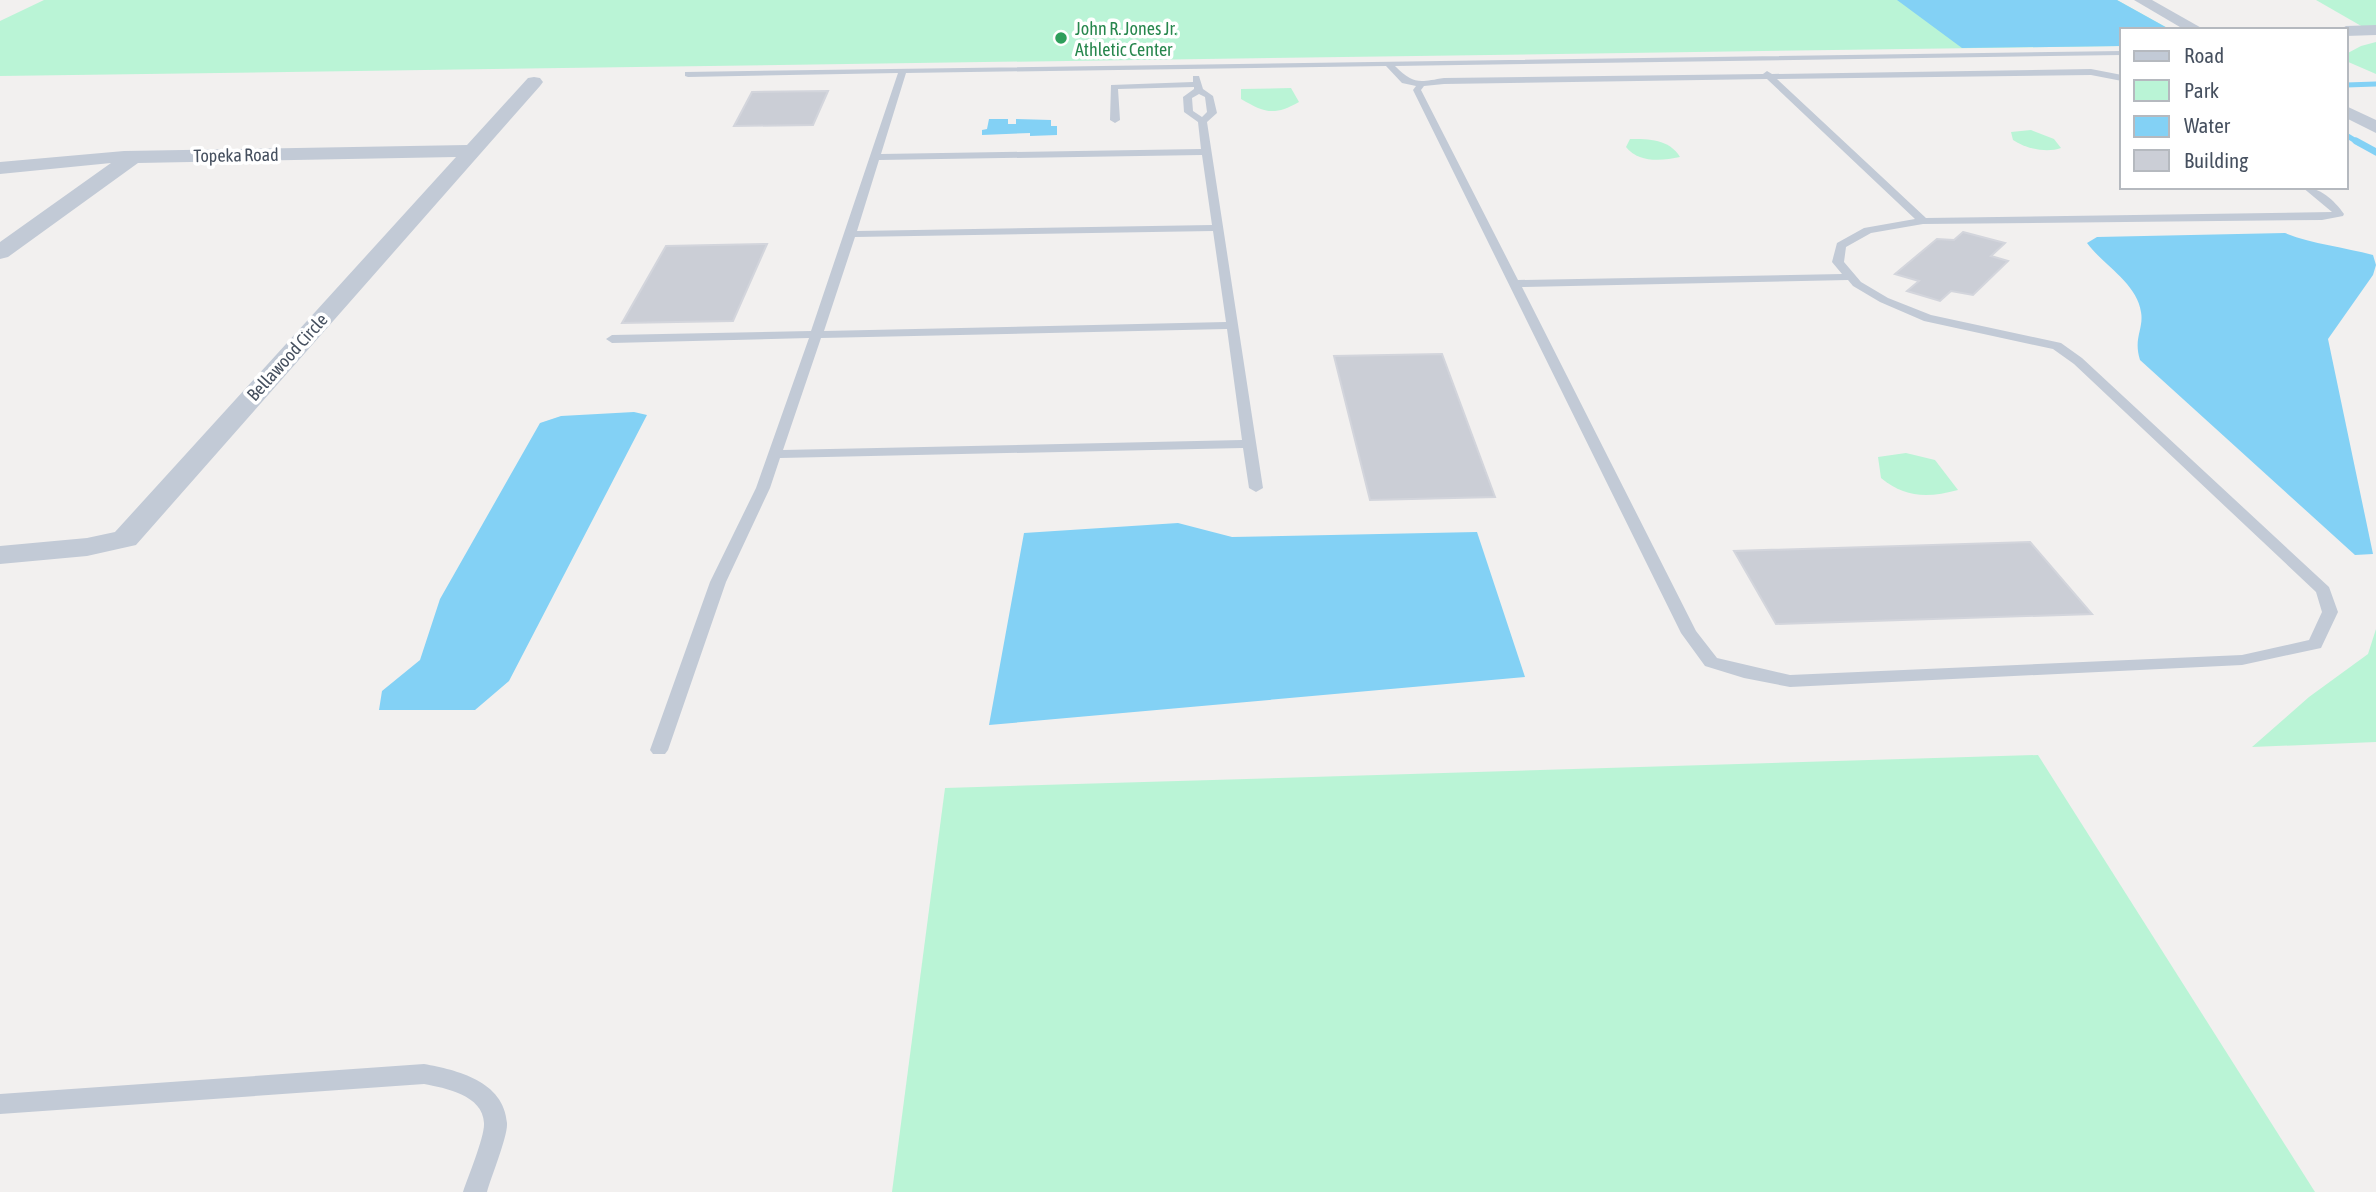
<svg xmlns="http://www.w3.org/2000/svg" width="2376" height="1192" font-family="'Asap Condensed',sans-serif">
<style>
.green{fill:#baf4d6}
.water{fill:#83d1f5}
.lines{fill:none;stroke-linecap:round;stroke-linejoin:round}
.stream-far1{stroke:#83d1f5;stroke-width:5}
.stream{stroke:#83d1f5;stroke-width:7}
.building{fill:#cbced6;stroke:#d3d5dc;stroke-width:2}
.service{fill:#c2cad6;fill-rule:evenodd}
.minor{fill:#c2cad6;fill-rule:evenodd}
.leisure-dot{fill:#2e9e5b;stroke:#fff;stroke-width:2.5}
.labels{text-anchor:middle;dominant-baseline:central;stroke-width:7;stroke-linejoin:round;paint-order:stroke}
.far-leisure-label{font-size:18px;fill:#27864d;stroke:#fff;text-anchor:start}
.far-street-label{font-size:18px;fill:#46505f;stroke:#fff}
</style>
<rect width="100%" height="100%" fill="#f2f0ef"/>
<!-- green -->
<g class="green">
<polygon points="44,0 2117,0 2171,30 2122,30 2122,46 0,76 0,21"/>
<polygon points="2316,0 2376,0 2376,27 2363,27"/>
<polygon points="2376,42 2376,74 2346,61 2346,54 2361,46"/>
<path d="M1291,88L1299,102C1274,116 1265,113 1241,99V89Z"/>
<path d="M2031,130L2054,139L2061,148C2047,153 2026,149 2013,140L2011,132Z"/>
<path d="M1630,139C1649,139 1669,139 1680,157C1662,161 1638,163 1626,147Z"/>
<path d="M1906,453L1935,460L1958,490C1928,498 1905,498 1881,478L1878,457Z"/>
<polygon points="2376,629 2376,742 2252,747 2309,697 2368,654"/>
<polygon points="2038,755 2315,1192 892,1192 945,788"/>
</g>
<!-- water -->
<g class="water">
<polygon points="1897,0 2117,0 2171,30 2122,30 2122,46 1962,48"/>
<polygon points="989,119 1008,119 1008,124 1016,124 1016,119 1051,120 1051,126 1057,126 1057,135 1030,136 1030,133 982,135 982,130 987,129"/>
<path d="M2285,233C2312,244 2344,247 2373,255L2376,265L2373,275L2328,339L2373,554L2355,555L2140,360C2133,338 2144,329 2141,312C2137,283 2103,265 2087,243L2097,237Z"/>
<polygon points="634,412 647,415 509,681 475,710 379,710 382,691 420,660 440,599 540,423 561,416"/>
<polygon points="1178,523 1232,537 1477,532 1525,677 989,725 1024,533"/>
</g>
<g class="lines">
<!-- stream-far1 -->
<g class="stream-far1">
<polyline points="2346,85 2376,84"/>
<polyline points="2346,135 2359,143"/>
</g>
<!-- stream -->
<polyline class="stream" points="2356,141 2376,152"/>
</g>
<!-- building -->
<g class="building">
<polygon points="828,91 813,125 734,126 752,92"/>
<polygon points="1963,232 2005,243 1991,256 2008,261 1973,295 1951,291 1940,301 1907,291 1919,281 1895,274 1937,239 1954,240"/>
<polygon points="767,244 733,321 622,323 666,246"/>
<polygon points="1442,354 1495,497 1370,500 1334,356"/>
<polygon points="2030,542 2092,614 1776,624 1734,551"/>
</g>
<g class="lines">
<!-- service -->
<g class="service">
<path d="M2122,51V55L1395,66C1414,85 1419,82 1444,78L1763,74L1767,71L1772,74L2091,69L2122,75V81L2091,75L1777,79L1926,218L2332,212L2302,187C2320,187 2334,200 2344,214L2343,216L2322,220L1923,224L1871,233L1846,247L1844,262L1861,282L1888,298L1931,315L2061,343L2082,358L2329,587L2338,612L2321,648L2242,665L1790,687L1744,678L1705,666L1681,633L1413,90L1416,86L1402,83L1386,66L906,73L881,154L1201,149L1198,122L1184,112L1183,97L1194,89V87L1118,89L1120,120L1115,123L1110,120L1111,85L1193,82V76H1199L1203,89L1213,96L1217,113L1207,122L1263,488L1256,492L1249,488L1243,448L780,458L770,488L726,582L668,750L665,754H653L650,750L710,582L756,488L809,338L612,343L606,339L612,335L811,331L898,73L688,77L685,76V72ZM1767,79L1915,219L1864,228L1837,243L1832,262L1842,274L1518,280L1421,90L1424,86L1444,84ZM1199,94L1205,97L1207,112L1202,117L1193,111L1192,98ZM1202,155L1212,225L857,231L879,160ZM1213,231L1226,322L824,331L855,237ZM1848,280L1853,286L1880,302L1924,321L2053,349L2074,364L2316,592L2322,612L2309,640L2242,655L1790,675L1717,658L1696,631L1522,287ZM1227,329L1242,440L783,450L821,338Z"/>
<path d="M424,1064C457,1070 504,1081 507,1123C508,1136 491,1177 487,1192H463C468,1177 485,1136 484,1123C483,1095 445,1088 424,1084L0,1114V1094Z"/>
</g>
<!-- minor -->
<g class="minor">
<polygon points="2134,0 2152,0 2205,30 2185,30"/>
<polygon points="2376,25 2376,35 2346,36 2346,30 2339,30 2346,26"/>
<polygon points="534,77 540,78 543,82 540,86 136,545 87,556 0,564 0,546 87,538 115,532 456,157 138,163 8,257 0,259 0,242 111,163 0,174 0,162 124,151 467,145 528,78"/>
<polygon points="2346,106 2376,120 2376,133 2346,118"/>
</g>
</g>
<!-- markers -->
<circle class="leisure-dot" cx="1061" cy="38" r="7"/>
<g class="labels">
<!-- far-leisure labels -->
<g class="far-leisure-label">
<text x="1075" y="28">John R. Jones Jr.<tspan x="1075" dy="21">Athletic Center</tspan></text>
</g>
<!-- far-street labels -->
<g class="far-street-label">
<text transform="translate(236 155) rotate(-1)">Topeka Road</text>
<text transform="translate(287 357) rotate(-48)">Bellawood Circle</text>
</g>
</g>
<!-- legend -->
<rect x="2120" y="28" width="228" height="161" fill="#ffffff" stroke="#b5b9bf" stroke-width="2"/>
<rect x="2134" y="51" width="35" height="10" fill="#c2cad6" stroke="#b5b9bf" stroke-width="2"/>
<text x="2184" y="63" font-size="21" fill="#46505f">Road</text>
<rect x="2134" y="80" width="35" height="21" fill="#baf4d6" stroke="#b5b9bf" stroke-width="2"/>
<text x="2184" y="98" font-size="21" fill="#46505f">Park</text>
<rect x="2134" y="116" width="35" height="21" fill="#83d1f5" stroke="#b5b9bf" stroke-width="2"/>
<text x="2184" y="133" font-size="21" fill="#46505f">Water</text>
<rect x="2134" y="150" width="35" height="21" fill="#cbced6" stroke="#b5b9bf" stroke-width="2"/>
<text x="2184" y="168" font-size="21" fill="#46505f">Building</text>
</svg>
